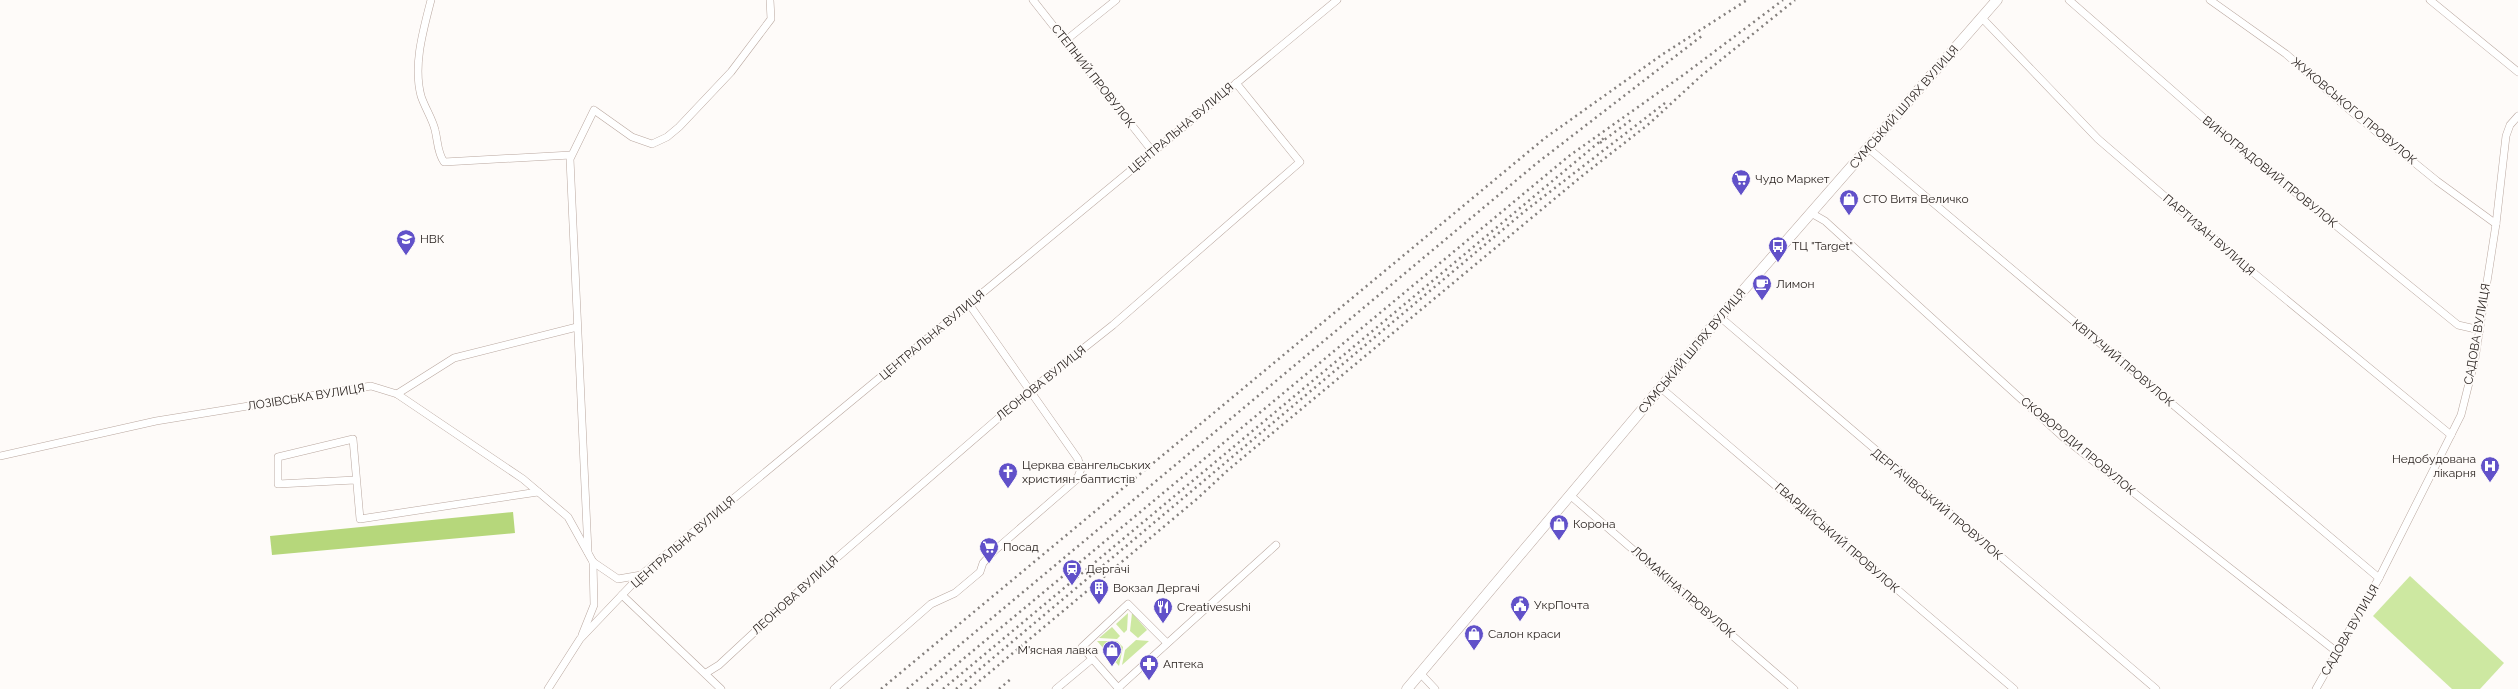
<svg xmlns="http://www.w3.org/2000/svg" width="2518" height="689" font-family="Raleway,sans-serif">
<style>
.green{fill:#cde8a1}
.forest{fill:#b6d77b}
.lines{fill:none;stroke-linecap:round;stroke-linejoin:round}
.minor-casing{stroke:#b9a79f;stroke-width:8}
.secondary-casing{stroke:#b9a79f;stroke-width:11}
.minor{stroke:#fff;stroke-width:7}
.secondary{stroke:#fff;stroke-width:10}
.rail{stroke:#85807e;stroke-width:2.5;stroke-dasharray:2 4;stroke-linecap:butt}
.labels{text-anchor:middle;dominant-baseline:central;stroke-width:4;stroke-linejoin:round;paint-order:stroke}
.street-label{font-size:12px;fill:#261f1c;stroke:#fefbf9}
.poi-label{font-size:12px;fill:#261f1c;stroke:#fefbf9;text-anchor:start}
</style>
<rect width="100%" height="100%" fill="#fefbf9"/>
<!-- green -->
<g class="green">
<polygon points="2410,576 2504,663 2480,689 2452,689 2373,616"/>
<polygon points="1128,613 1127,630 1124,633 1116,624"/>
<polygon points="1132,613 1147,630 1138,638 1130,631"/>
<polygon points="1112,627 1120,636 1117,639 1099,638"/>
<polygon points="1136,640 1149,641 1122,665 1125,650"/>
<polygon points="1097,641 1117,641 1123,647 1119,666"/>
</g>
<!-- forest -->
<polygon class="forest" points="513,512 515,533 272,555 270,536"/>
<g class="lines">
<!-- minor casing -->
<g class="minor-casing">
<g id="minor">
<path d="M431,0C423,31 413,65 421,96C425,108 433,120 435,130C438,141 437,152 444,162L571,155"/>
<polyline points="1033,0 1153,152"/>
<polyline points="2069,0 2205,119 2458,325 2480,330"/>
<polyline points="2210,0 2286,54 2352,112 2437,181 2496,224"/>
<polyline points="2430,0 2518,72"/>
<polyline points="1982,18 2098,139 2255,274 2451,435"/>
<polyline points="1065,41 1116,0"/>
<polyline points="1868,148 2379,578"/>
<polyline points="1811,213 1825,221 2064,438 2337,652"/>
<polyline points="1720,317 2156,689"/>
<polyline points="1661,388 2014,689"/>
<polyline points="397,394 454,358 577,327"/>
<polyline points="0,456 156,421 371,386 397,394 523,479 568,517 593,562 618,579 641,575"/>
<polyline points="355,480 278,484 278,457 353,439 360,519 538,492"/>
<polyline points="1571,496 1794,689"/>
<polyline points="588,552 570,159 594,110 632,137 652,144 667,137 679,127 731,72 771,19 770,0"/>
<polyline points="622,595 721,689"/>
<polyline points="582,635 594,605 593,562"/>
<polyline points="706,673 719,665 803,587 1031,390 1113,325 1300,162 1236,83"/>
<polyline points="1420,673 1435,689"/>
<polyline points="1118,688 1276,545"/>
<polyline points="548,689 580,639 641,575 1337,0"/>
<polyline points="834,689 931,604 955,593 980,572 983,563 994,551 1077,479 1081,469 1078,459 969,304"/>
<polyline points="1056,689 1092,659"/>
<polyline points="1119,689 1082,647 1128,604 1167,643"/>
<polyline points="2316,689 2379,578 2461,415 2475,359 2496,224 2506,136 2510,125 2518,116"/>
</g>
</g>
<!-- secondary casing -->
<g class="secondary-casing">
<polyline id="secondary" points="1407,689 1720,317 1997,0"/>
</g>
<!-- minor -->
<use href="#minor" class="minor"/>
<!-- secondary -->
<use href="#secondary" class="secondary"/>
<!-- rail -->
<g class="rail">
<polyline points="1600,143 1631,120"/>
<polyline points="881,689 1545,138 1663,54 1747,0"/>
<polyline points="907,689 1537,163 1703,35"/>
<polyline points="927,689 1569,156 1686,73 1783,0"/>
<polyline points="943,689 1604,138"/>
<polyline points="956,689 1525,211 1665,103"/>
<polyline points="970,689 1198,498 1228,470 1582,176 1650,123 1701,76 1795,0"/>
<polyline points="999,689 1012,678"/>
</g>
</g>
<!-- icons -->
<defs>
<g id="supermarket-pin" transform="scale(1)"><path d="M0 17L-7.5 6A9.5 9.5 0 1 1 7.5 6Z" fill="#6151c9" stroke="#fefbf9"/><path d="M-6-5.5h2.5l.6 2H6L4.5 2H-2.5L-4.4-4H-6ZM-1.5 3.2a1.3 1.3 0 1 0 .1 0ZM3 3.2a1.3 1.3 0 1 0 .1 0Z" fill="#fff"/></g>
<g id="shop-pin" transform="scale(1)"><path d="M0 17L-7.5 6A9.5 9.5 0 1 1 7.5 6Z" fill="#6151c9" stroke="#fefbf9"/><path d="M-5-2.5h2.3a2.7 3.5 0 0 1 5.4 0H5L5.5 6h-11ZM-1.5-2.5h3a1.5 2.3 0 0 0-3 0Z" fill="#fff"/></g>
<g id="school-pin" transform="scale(1)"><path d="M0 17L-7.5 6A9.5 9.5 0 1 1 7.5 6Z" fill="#6151c9" stroke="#fefbf9"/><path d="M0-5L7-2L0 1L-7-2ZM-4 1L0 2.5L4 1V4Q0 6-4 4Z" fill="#fff"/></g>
<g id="bus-pin" transform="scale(1)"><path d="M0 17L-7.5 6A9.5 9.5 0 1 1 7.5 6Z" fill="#6151c9" stroke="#fefbf9"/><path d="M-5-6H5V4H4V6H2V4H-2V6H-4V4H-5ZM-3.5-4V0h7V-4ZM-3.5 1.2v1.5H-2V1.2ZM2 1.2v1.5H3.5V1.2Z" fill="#fff"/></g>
<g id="cafe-pin" transform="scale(1)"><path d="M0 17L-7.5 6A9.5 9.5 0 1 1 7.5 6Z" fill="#6151c9" stroke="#fefbf9"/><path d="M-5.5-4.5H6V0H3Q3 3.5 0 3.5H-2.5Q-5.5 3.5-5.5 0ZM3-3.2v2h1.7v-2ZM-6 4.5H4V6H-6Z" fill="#fff"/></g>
<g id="hospital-pin" transform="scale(1)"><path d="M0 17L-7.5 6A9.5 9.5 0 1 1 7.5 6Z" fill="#6151c9" stroke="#fefbf9"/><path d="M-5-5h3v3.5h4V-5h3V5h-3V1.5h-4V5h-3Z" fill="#fff"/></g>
<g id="church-pin" transform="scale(1)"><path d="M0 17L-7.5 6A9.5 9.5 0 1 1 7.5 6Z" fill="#6151c9" stroke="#fefbf9"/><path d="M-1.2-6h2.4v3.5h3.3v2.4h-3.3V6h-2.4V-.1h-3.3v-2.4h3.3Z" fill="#fff"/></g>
<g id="station-pin" transform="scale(1)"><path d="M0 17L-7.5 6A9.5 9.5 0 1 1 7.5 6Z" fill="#6151c9" stroke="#fefbf9"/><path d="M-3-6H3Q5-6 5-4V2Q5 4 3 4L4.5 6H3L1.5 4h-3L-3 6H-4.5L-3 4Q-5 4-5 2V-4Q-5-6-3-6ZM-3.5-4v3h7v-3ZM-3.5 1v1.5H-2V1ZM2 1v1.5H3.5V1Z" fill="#fff"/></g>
<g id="building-pin" transform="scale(1)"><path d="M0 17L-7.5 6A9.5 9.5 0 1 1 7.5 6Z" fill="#6151c9" stroke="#fefbf9"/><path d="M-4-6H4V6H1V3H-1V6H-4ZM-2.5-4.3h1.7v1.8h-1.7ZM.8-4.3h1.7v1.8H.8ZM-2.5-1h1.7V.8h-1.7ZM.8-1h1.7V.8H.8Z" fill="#fff"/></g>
<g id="civic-pin" transform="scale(1)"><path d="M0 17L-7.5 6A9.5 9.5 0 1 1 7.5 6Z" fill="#6151c9" stroke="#fefbf9"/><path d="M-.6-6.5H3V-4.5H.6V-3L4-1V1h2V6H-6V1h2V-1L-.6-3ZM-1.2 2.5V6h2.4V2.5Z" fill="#fff"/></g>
<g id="restaurant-pin" transform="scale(1)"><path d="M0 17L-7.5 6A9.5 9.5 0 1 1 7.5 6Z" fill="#6151c9" stroke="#fefbf9"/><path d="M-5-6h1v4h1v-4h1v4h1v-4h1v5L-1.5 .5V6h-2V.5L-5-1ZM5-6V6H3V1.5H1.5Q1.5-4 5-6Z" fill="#fff"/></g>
<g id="pharmacy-pin" transform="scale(1)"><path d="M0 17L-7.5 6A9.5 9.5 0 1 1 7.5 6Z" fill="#6151c9" stroke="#fefbf9"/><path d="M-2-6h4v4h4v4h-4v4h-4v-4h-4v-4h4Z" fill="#fff"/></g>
</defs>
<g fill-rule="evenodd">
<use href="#supermarket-pin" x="1741" y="179"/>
<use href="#shop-pin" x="1849" y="199"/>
<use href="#school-pin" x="406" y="239"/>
<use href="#bus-pin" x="1778" y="246"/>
<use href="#cafe-pin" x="1762" y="284"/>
<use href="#hospital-pin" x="2490" y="466"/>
<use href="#church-pin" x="1008" y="472"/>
<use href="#shop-pin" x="1559" y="524"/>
<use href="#supermarket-pin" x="989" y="547"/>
<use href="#station-pin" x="1072" y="569"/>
<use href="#building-pin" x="1099" y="588"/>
<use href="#civic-pin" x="1520" y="605"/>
<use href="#restaurant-pin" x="1163" y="607"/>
<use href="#shop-pin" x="1474" y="634"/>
<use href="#shop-pin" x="1112" y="650"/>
<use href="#pharmacy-pin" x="1149" y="664"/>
</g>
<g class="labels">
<!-- street labels -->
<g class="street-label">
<text transform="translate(1093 76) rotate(52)">СТЕПНИЙ ПРОВУЛОК</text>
<text transform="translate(1904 107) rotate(-49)">СУМСЬКИЙ ШЛЯХ ВУЛИЦЯ</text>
<text transform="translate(2354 111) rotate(40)">ЖУКОВСЬКОГО ПРОВУЛОК</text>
<text transform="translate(1181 128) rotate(-40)">ЦЕНТРАЛЬНА ВУЛИЦЯ</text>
<text transform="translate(2270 172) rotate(39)">ВИНОГРАДОВИЙ ПРОВУЛОК</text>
<text transform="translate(2209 235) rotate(41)">ПАРТИЗАН ВУЛИЦЯ</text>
<text transform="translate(2477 334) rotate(-80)">САДОВА ВУЛИЦЯ</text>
<text transform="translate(932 335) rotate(-40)">ЦЕНТРАЛЬНА ВУЛИЦЯ</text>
<text transform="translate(1692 351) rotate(-50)">СУМСЬКИЙ ШЛЯХ ВУЛИЦЯ</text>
<text transform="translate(2123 363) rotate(40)">КВІТУЧИЙ ПРОВУЛОК</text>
<text transform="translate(1041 383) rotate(-39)">ЛЕОНОВА ВУЛИЦЯ</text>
<text transform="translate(306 397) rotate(-9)">ЛОЗІВСЬКА ВУЛИЦЯ</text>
<text transform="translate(2078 446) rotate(40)">СКОВОРОДИ ПРОВУЛОК</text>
<text transform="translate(1937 504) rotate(40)">ДЕРГАЧІВСЬКИЙ ПРОВУЛОК</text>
<text transform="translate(1837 538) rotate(41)">ГВАРДІЙСЬКИЙ ПРОВУЛОК</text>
<text transform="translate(683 542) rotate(-41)">ЦЕНТРАЛЬНА ВУЛИЦЯ</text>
<text transform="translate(1683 592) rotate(41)">ЛОМАКІНА ПРОВУЛОК</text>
<text transform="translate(795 595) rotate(-42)">ЛЕОНОВА ВУЛИЦЯ</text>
<text transform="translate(2350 630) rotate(-60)">САДОВА ВУЛИЦЯ</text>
</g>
<!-- poi labels -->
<g class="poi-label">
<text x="1755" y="179">Чудо Маркет</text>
<text x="1863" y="199">СТО Витя Величко</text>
<text x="420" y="239">НВК</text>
<text x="1792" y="246">ТЦ "Target"</text>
<text x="1776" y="284">Лимон</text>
<text x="2476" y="459" text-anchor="end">Недобудована<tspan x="2476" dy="14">лікарня</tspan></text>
<text x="1022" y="465">Церква євангельських<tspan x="1022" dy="14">християн-баптистів</tspan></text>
<text x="1573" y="524">Корона</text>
<text x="1003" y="547">Посад</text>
<text x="1086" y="569">Дергачі</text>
<text x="1113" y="588">Вокзал Дергачі</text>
<text x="1534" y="605">УкрПочта</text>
<text x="1177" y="607">Creativesushi</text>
<text x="1488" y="634">Салон краси</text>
<text x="1098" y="650" text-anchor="end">М'ясная лавка</text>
<text x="1163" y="664">Аптека</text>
</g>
</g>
</svg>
